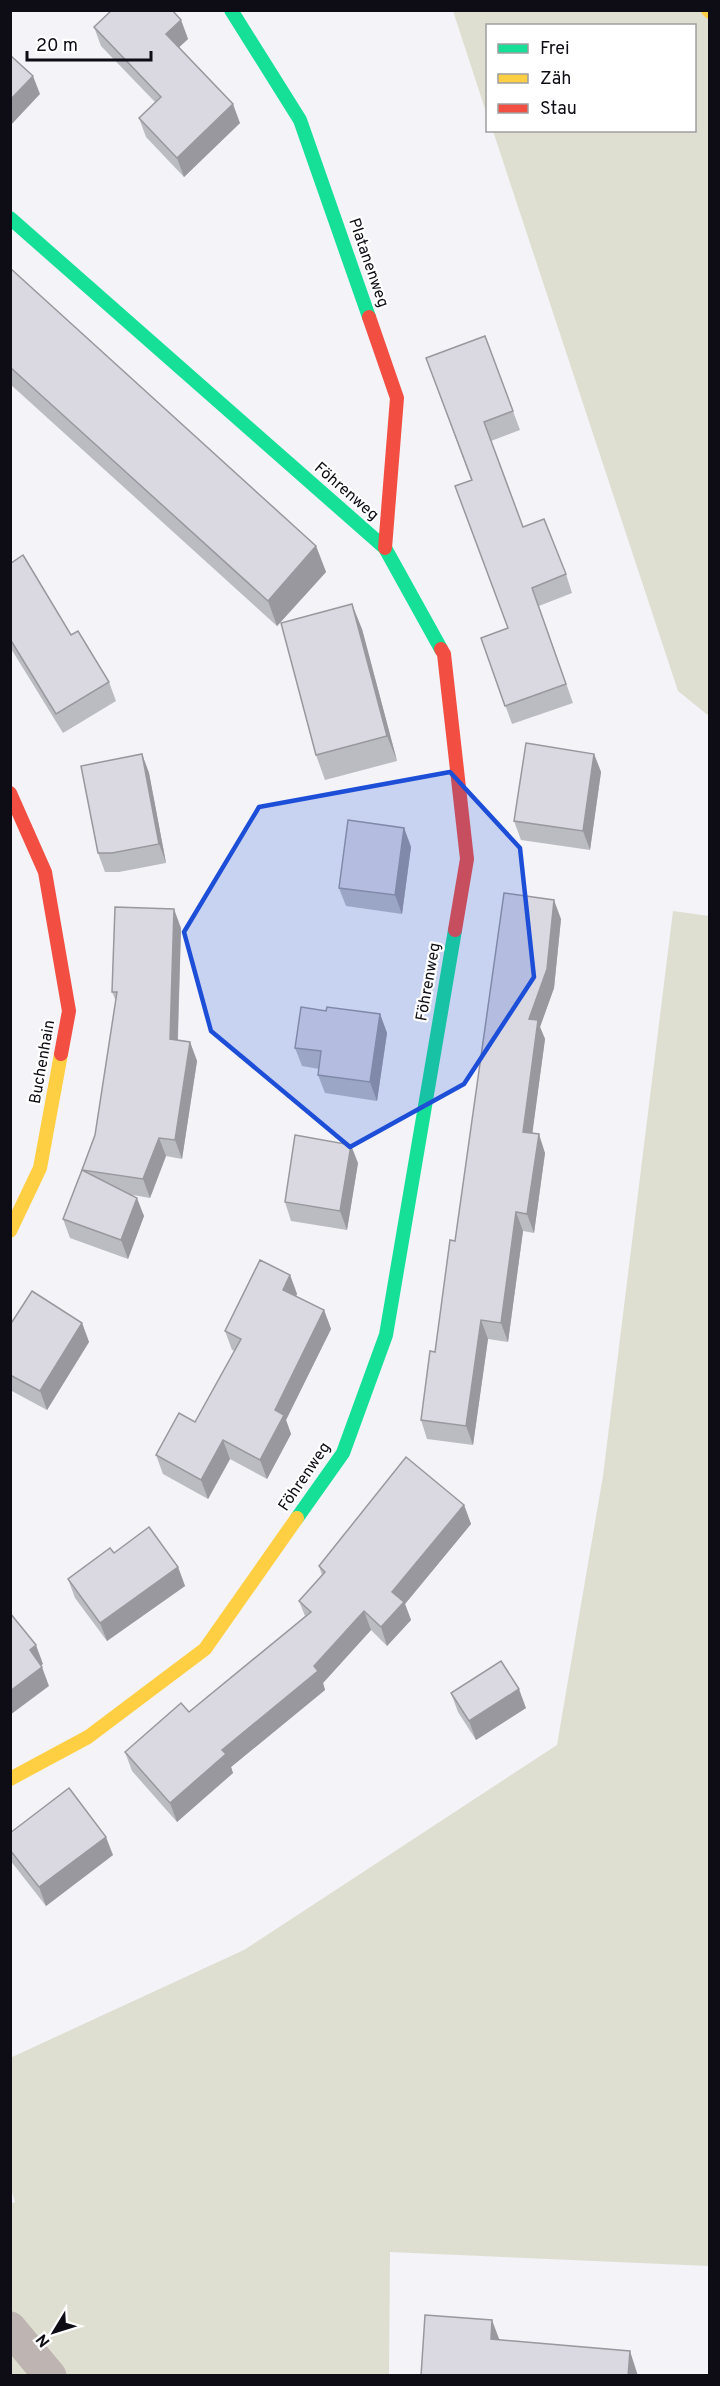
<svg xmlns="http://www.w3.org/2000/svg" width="720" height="2386" font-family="Overpass,sans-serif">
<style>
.green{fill:#dedfd1}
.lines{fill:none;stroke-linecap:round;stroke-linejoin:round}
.street{stroke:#beb4b1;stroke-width:33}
.fast{stroke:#16e098;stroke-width:14}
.slow{stroke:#ffcf43;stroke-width:14}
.jam{stroke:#f24e42;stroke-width:14}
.wall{fill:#bbbbc2}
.shaded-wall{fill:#99989e}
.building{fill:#dad9e1;stroke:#99989e;stroke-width:1.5}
.marked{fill:#1d4ed8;fill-opacity:0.2;stroke:#1d4ed8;stroke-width:4.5;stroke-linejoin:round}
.labels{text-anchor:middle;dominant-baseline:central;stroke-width:4.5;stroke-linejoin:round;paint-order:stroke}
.street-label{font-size:16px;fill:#0e0c15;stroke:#fff}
</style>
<rect width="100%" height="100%" fill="#f3f3f8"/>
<!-- green -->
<g class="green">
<polygon points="453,11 709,11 709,716 678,691 493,131 694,130 694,26 488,26 487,115"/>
<polygon points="673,911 709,916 709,2266 390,2252 389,2375 11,2375 10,2204 15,2202 10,2186 10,2058 244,1950 557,1745 603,1476"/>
</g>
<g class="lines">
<!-- street -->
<polyline class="street" points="10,2328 50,2376"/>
<!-- fast -->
<g class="fast">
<polyline points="231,10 300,120 369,317"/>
<polyline points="10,218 385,548 441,649"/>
<polyline points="297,1518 343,1453 386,1335 455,930"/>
</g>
<!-- slow -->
<g class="slow">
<polyline points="708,10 710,12"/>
<polyline points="10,1231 40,1168 61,1054"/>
<polyline points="10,1779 88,1737 205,1649 297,1518"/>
</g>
<!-- jam -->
<g class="jam">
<polyline points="369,317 397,398 385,548"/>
<polyline points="441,649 444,654 467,859 455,930"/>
<polyline points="10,793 45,872 69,1011 61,1054"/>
</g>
</g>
<!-- wall -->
<g class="wall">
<polygon points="181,20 188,39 179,47 240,123 184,177 146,137 139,118 155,102 101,46 94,27"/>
<polygon points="10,268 316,546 326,572 277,626 10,384"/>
<polygon points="426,358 513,411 520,430 491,441 523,527 566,574 572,593 539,606 573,703 512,724 481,638 508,628 471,480"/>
<polygon points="10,564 109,682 116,701 63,733 10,647"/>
<polygon points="362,629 397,761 325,780 316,755"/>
<polygon points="142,754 149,773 166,863 119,872 105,872 98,853"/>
<polygon points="594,754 601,772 590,850 521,840 514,821"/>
<polygon points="404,828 411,847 402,914 346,906 339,888"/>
<polygon points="561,919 554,988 540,1027 545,1039 532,1133 545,1153 534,1233 523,1231 508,1342 488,1339 473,1445 427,1439 421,1420 435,1352 455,1241"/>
<polygon points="181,928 178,1040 190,1042 197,1061 182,1159 166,1156 150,1198 133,1195 144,1216 128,1259 70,1238 63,1219 95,1135 116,1001 112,992"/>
<polygon points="326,1011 380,1014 387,1033 377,1101 325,1093 318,1075 319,1069 302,1066 295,1048"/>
<polygon points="358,1163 347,1230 291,1221 285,1202"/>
<polygon points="290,1275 297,1294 296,1296 324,1310 331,1329 286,1420 291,1434 267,1479 230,1459 208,1499 163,1474 156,1455 195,1422 235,1351 232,1350 225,1331"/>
<polygon points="82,1323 89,1342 47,1410 10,1390 10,1325"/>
<polygon points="464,1505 471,1524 405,1604 411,1620 387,1646 371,1630 323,1683 325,1690 231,1767 233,1773 177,1822 132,1771 125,1752 189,1712 305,1616 299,1601 322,1575 319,1566"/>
<polygon points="114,1553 178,1567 185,1586 107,1641 75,1598 68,1579"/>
<polygon points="451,1693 526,1708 476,1740 458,1712"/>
<polygon points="10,1833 113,1855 46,1906 10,1860"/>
</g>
<!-- shaded-wall -->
<g class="shaded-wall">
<polygon points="181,20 188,39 173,53 166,34"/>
<polygon points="33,76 40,94 10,126 10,100"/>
<polygon points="233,104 240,123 184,177 177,158"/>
<polygon points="316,546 326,572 277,626 268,601"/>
<polygon points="352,604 362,629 397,761 387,736"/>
<polygon points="142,754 149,773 166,863 159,844"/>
<polygon points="594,754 601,772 590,850 583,831"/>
<polygon points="404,828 411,847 402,914 395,895"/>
<polygon points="554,900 561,919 554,988 540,1027 545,1039 530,1151 523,1132 529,1019"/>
<polygon points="174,909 181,928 177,1058 170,1039"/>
<polygon points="380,1014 387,1033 377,1101 370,1082"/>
<polygon points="190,1042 197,1061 182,1159 175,1140"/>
<polygon points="539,1134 545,1153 534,1233 527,1214"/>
<polygon points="159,1138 166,1156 150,1198 143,1179"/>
<polygon points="351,1145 358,1163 347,1230 340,1211"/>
<polygon points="137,1198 144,1216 128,1259 121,1240"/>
<polygon points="516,1212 523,1231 508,1342 501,1323"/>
<polygon points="290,1275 297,1294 290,1309 283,1290"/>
<polygon points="324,1310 331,1329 286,1420 291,1434 267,1479 260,1460 275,1410"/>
<polygon points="481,1320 488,1339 473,1445 466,1426"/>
<polygon points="82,1323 89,1342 47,1410 40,1391"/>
<polygon points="223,1440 230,1459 208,1499 201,1480"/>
<polygon points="464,1505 471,1524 405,1604 411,1620 387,1646 381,1627 392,1592"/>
<polygon points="178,1567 185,1586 107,1641 100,1623"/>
<polygon points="364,1611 371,1630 323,1683 325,1690 231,1767 233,1773 177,1822 170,1803 222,1750 314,1666"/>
<polygon points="36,1645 43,1664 37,1669 30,1650"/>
<polygon points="42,1667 49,1686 10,1715 10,1691"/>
<polygon points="519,1689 526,1708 476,1740 469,1721"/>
<polygon points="106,1837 113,1855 46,1906 39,1887"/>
<polygon points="492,2320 504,2352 491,2339"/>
<polygon points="630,2351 638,2376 628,2376"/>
</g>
<!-- building -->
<g class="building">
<polygon points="112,10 172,10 181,20 166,34 233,104 177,158 139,118 161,97 94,27"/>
<polygon points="10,55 33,76 10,100"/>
<polygon points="10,268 316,546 268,601 10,367"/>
<polygon points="485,336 513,411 484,422 523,527 544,519 566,574 532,588 566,684 505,706 481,638 508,628 455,486 472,480 426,358"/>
<polygon points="23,555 71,635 78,631 109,682 56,714 10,639 10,564"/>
<polygon points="352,604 387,736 316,755 281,623"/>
<polygon points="526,743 594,754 583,831 514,821"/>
<polygon points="142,754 159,844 112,853 98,853 81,766"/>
<polygon points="348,820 404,828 395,895 339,888"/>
<polygon points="504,893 554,900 547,969 529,1019 538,1020 523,1132 539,1134 527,1214 516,1212 501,1323 481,1320 466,1426 421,1420 430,1351 435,1352 450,1240 455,1241"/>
<polygon points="115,907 174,909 170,1039 190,1042 175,1140 159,1138 143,1179 82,1170 95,1135 117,992 112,992"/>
<polygon points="301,1007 326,1011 327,1007 380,1014 370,1082 318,1075 321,1051 295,1048"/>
<polygon points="295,1135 351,1145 340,1211 285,1202"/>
<polygon points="82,1170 137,1198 121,1240 63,1219"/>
<polygon points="260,1260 290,1275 283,1290 324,1310 275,1410 284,1415 260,1460 223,1440 201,1480 156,1455 179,1413 195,1422 241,1339 225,1331"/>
<polygon points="32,1291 82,1323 40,1391 10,1375 10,1325"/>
<polygon points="406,1457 464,1505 392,1592 404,1602 381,1627 364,1611 314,1666 318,1671 222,1750 226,1754 170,1803 125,1752 181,1703 189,1712 311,1612 299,1601 325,1572 319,1566"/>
<polygon points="149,1527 178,1567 100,1623 68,1579 110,1548 114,1553"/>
<polygon points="10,1613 36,1645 30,1650 42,1667 10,1691"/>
<polygon points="501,1661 519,1689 469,1721 451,1693"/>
<polygon points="69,1788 106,1837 39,1887 10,1850 10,1833"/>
<polygon points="425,2315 492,2320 491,2339 630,2351 628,2376 421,2376"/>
</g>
<!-- marked area -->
<path class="marked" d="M450,772L520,848L534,977L464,1084L350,1147L211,1031L184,932L259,807Z"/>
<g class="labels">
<!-- street labels -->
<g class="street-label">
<text transform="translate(368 263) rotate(71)">Platanenweg</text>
<text transform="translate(346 492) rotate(41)">Föhrenweg</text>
<text transform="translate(429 982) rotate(-80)">Föhrenweg</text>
<text transform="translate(43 1062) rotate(-80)">Buchenhain</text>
<text transform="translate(305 1477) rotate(-56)">Föhrenweg</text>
</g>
</g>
<!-- border -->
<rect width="720" height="2386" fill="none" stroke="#0e0c15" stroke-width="24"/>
<!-- legend -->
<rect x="486" y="24" width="210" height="108" fill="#ffffff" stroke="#9f9ea1" stroke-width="1.5"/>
<rect x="498" y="44" width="30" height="9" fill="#16e098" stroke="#9f9ea1" stroke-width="1.5"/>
<text x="540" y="54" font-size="18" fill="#0e0c15">Frei</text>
<rect x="498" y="74" width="30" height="9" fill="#ffcf43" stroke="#9f9ea1" stroke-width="1.5"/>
<text x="540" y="84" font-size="18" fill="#0e0c15">Zäh</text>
<rect x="498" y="104" width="30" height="9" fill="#f24e42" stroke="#9f9ea1" stroke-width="1.5"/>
<text x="540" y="114" font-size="18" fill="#0e0c15">Stau</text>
<!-- north arrow -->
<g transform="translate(54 2332) rotate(232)" stroke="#ffffff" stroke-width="4.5" paint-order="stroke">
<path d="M0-4.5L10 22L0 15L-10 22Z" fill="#0e0c15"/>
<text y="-9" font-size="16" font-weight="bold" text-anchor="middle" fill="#0e0c15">N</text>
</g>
<!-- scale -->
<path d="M27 51v9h124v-9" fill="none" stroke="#0e0c15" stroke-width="3"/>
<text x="36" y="51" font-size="18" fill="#0e0c15" stroke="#ffffff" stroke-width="4.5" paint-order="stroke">20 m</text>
</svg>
